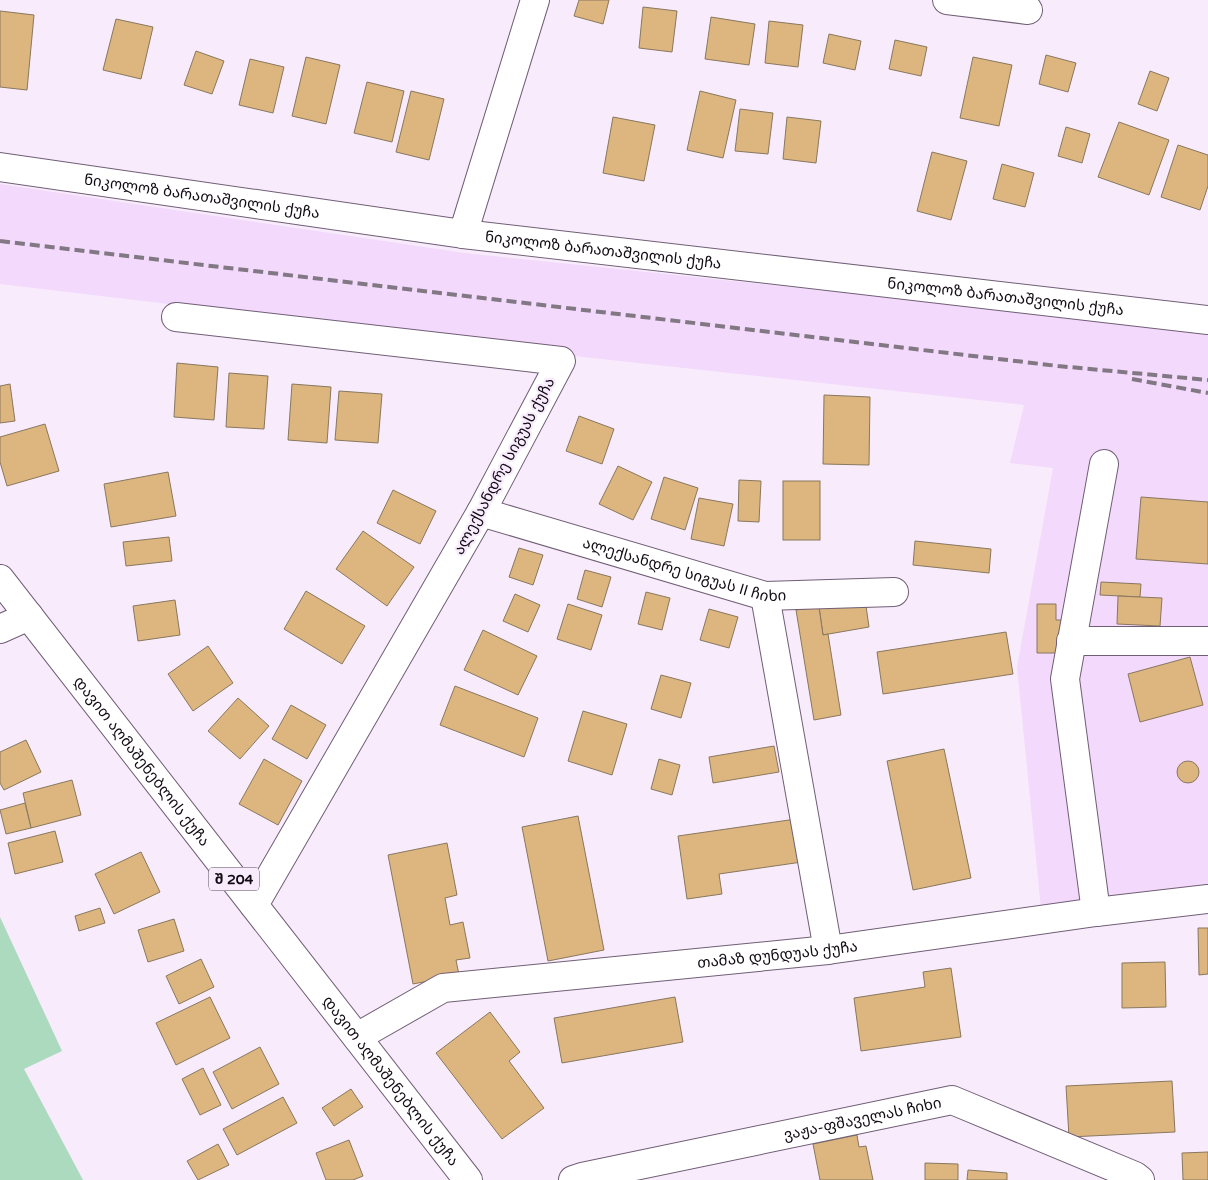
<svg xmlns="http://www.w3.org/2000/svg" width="1208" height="1180" font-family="'Varela Round','Noto Sans Georgian',sans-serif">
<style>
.built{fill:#f3d9fb}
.green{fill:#acdabf}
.building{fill:#dcb57f;stroke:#89775e}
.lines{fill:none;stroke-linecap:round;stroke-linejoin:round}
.minor-casing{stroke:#705e75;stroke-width:30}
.major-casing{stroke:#705e75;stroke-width:30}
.minor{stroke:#fff;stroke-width:28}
.major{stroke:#fff;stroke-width:28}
.rail{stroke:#817884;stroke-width:4;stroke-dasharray:10 5;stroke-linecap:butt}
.labels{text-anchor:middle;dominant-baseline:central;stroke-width:4.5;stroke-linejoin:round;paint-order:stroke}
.shield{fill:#f8ecfc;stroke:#564e59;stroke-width:1}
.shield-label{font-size:14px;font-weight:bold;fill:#110a13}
.street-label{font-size:15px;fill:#110a13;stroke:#f8ecfc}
</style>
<rect width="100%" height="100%" fill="#f8ecfc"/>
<!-- built -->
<polygon class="built" points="0,184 465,253 943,303 1208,335 1208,887 1041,909 1017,667 1053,468 1010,463 1024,405 583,357 168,304 0,284"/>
<!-- green -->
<polygon class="green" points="0,917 62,1051 24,1069 83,1180 0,1180"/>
<!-- building -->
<g class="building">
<polygon points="579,0 609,0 603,24 574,16"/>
<polygon points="643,7 677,11 672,52 639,48"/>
<polygon points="0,11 34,15 27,90 0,87"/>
<polygon points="711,17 755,24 749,65 705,59"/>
<polygon points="116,19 153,27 141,79 103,70"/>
<polygon points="769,21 803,25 798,67 765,63"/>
<polygon points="829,34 861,41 855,70 823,63"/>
<polygon points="895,40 927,47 921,76 889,69"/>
<polygon points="196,51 224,61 212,94 184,85"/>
<polygon points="1046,55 1076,63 1068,92 1039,84"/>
<polygon points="306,57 340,65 326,124 292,116"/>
<polygon points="973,57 1012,65 999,126 960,118"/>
<polygon points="250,59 284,67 273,113 239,105"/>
<polygon points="1150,71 1169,78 1157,111 1138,104"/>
<polygon points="367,82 404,91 392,142 354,133"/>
<polygon points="411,91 444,99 429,160 396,152"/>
<polygon points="700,91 736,100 723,158 687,150"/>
<polygon points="740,109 773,113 768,154 735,151"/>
<polygon points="613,117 655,125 644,181 603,173"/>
<polygon points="787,117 821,121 816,163 783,159"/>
<polygon points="1119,122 1169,140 1149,195 1098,177"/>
<polygon points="1066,127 1090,134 1082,163 1058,156"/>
<polygon points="1178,145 1208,155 1208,186 1200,210 1161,197"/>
<polygon points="932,152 967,161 951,220 917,211"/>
<polygon points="1002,164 1034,173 1025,207 993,199"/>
<polygon points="177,363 218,367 214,420 174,417"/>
<polygon points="229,373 268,376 264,429 226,427"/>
<polygon points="10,384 15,421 0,423 0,386"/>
<polygon points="292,384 331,387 327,443 288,440"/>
<polygon points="339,391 382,394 378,443 335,440"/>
<polygon points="824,395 870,397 869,465 823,464"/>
<polygon points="579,416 614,429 602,464 566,451"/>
<polygon points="45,424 59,471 7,486 0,462 0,437"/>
<polygon points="618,466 652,482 633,520 599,504"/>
<polygon points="168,472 176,516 111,527 104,484"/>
<polygon points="664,477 698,488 685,530 651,519"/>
<polygon points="739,480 761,481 759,522 738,521"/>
<rect x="783" y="481" width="37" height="59"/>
<polygon points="393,490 436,511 420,544 377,523"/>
<polygon points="1141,497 1208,502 1208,564 1136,559"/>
<polygon points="699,498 733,504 724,546 691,539"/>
<polygon points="363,531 414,567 387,606 336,569"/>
<polygon points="169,537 172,561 126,566 123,542"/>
<polygon points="915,541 991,549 989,573 913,565"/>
<polygon points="519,548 543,555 533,585 509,577"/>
<polygon points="585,570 611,577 602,607 577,599"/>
<polygon points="1101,582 1141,584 1140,597 1100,595"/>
<polygon points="306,591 365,626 342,664 284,629"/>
<polygon points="646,592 670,598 662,630 638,624"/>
<polygon points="515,594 540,605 528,632 503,621"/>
<polygon points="1118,596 1162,598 1160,626 1117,624"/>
<polygon points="865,599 869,627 823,635 819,607"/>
<polygon points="175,600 180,635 138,641 133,606"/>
<polygon points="568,604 602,615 591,650 557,639"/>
<polygon points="1037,604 1056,604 1056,620 1066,620 1067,653 1037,653"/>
<polygon points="819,607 823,635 828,634 841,715 814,720 796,610"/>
<polygon points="709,609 738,617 729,648 700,640"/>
<polygon points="483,630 537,656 518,695 464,670"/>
<polygon points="1006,632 1013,674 883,694 877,652"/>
<polygon points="208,646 233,683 193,711 168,674"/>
<polygon points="1190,657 1203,705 1140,722 1128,674"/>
<polygon points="661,675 691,683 681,718 651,709"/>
<polygon points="455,686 538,718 524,757 440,725"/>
<polygon points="238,698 269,726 240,759 208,731"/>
<polygon points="291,705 326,725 307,759 272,739"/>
<polygon points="583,711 627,724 612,775 568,761"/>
<polygon points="26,740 41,772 4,790 0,783 0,752"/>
<polygon points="774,746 779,772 713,783 709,757"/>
<polygon points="944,749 971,878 913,890 887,761"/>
<polygon points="264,759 302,781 278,825 239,804"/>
<polygon points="659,759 680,765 672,795 651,789"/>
<circle cx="1188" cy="772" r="11"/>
<polygon points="72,780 81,815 31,828 23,793"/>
<polygon points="25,803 31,828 6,834 0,810"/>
<polygon points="578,816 604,950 548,961 522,827"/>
<polygon points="796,819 802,862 719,874 722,894 687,899 678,836"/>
<polygon points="55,831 63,862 15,874 8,843"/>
<polygon points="447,843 457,895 445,898 450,925 463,922 470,958 456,960 459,975 413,984 388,855"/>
<polygon points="141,852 160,892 114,914 95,874"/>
<polygon points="100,908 105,923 79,931 75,916"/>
<polygon points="174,919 184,951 148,962 138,930"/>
<polygon points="1198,928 1208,928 1208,974 1199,975"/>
<polygon points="201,959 214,987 179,1004 166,976"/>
<polygon points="1165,962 1166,1007 1122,1008 1122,963"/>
<polygon points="951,968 961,1037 861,1051 854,998 925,987 923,972"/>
<polygon points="210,997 230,1038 176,1065 156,1023"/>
<polygon points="675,997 683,1042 562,1063 554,1018"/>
<polygon points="490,1012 520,1052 509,1061 544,1108 502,1139 436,1053"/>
<polygon points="260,1047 279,1084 232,1109 213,1072"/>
<polygon points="203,1068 221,1105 200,1115 182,1079"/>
<polygon points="1172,1081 1175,1132 1069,1137 1066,1086"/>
<polygon points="351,1089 363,1107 334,1126 322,1108"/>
<polygon points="283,1097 297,1123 237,1155 223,1129"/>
<polygon points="857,1135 859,1147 866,1146 873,1180 820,1180 813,1144"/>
<polygon points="349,1140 363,1176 353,1180 326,1180 316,1153"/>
<polygon points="218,1144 229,1165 198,1180 187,1161"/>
<polygon points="1208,1152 1208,1180 1183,1180 1182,1153"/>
<polygon points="925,1163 958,1164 958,1180 925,1180"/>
<polygon points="968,1170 1007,1173 1007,1180 967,1180"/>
</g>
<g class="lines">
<!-- minor casing -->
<g class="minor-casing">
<g id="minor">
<polyline points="947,0 1028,10"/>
<path id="s1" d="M0,167L463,234L1208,320"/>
<polyline points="463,234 535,0"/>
<polyline points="176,317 561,361 481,512 254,905"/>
<path id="s2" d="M481,512L765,596L894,592"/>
<polyline points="765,596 828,950"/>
<polyline points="0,629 29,616"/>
<polyline points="1071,641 1208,641"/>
<polyline points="1096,912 1065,679 1104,464"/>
<path id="s3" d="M357,1037L443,988L828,950L1096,912L1208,899"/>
<path id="s4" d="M573,1180L582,1177L952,1100L1135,1176L1140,1180"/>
</g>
</g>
<!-- major casing -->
<g class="major-casing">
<g id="major">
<path id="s5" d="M0,579L468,1180"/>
</g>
</g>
<!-- minor -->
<use href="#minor" class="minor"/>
<!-- major -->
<use href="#major" class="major"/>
<!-- rail -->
<g class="rail">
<polyline points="0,241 1058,366 1208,380"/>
<polyline points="1132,379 1208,393"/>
</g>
</g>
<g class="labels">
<!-- shield labels -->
<rect class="shield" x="209" y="867.5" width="50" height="23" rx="4"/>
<g class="shield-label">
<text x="234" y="879">შ 204</text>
</g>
<!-- street labels -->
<g class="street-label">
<text stroke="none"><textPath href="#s1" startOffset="204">ნიკოლოზ ბარათაშვილის ქუჩა</textPath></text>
<text stroke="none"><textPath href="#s1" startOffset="609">ნიკოლოზ ბარათაშვილის ქუჩა</textPath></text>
<text stroke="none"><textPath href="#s1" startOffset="1014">ნიკოლოზ ბარათაშვილის ქუჩა</textPath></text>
<text transform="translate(504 466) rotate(-62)">ალექსანდრე სიგუას ქუჩა</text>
<text stroke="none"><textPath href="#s2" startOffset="212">ალექსანდრე სიგუას II ჩიხი</textPath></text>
<text stroke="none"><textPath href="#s5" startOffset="231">დავით აღმაშენებლის ქუჩა</textPath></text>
<text stroke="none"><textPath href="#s3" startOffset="435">თამაზ დუნდუას ქუჩა</textPath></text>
<text stroke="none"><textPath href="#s5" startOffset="636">დავით აღმაშენებლის ქუჩა</textPath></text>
<text stroke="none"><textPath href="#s4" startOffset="296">ვაჟა-ფშაველას ჩიხი</textPath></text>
</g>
</g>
</svg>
